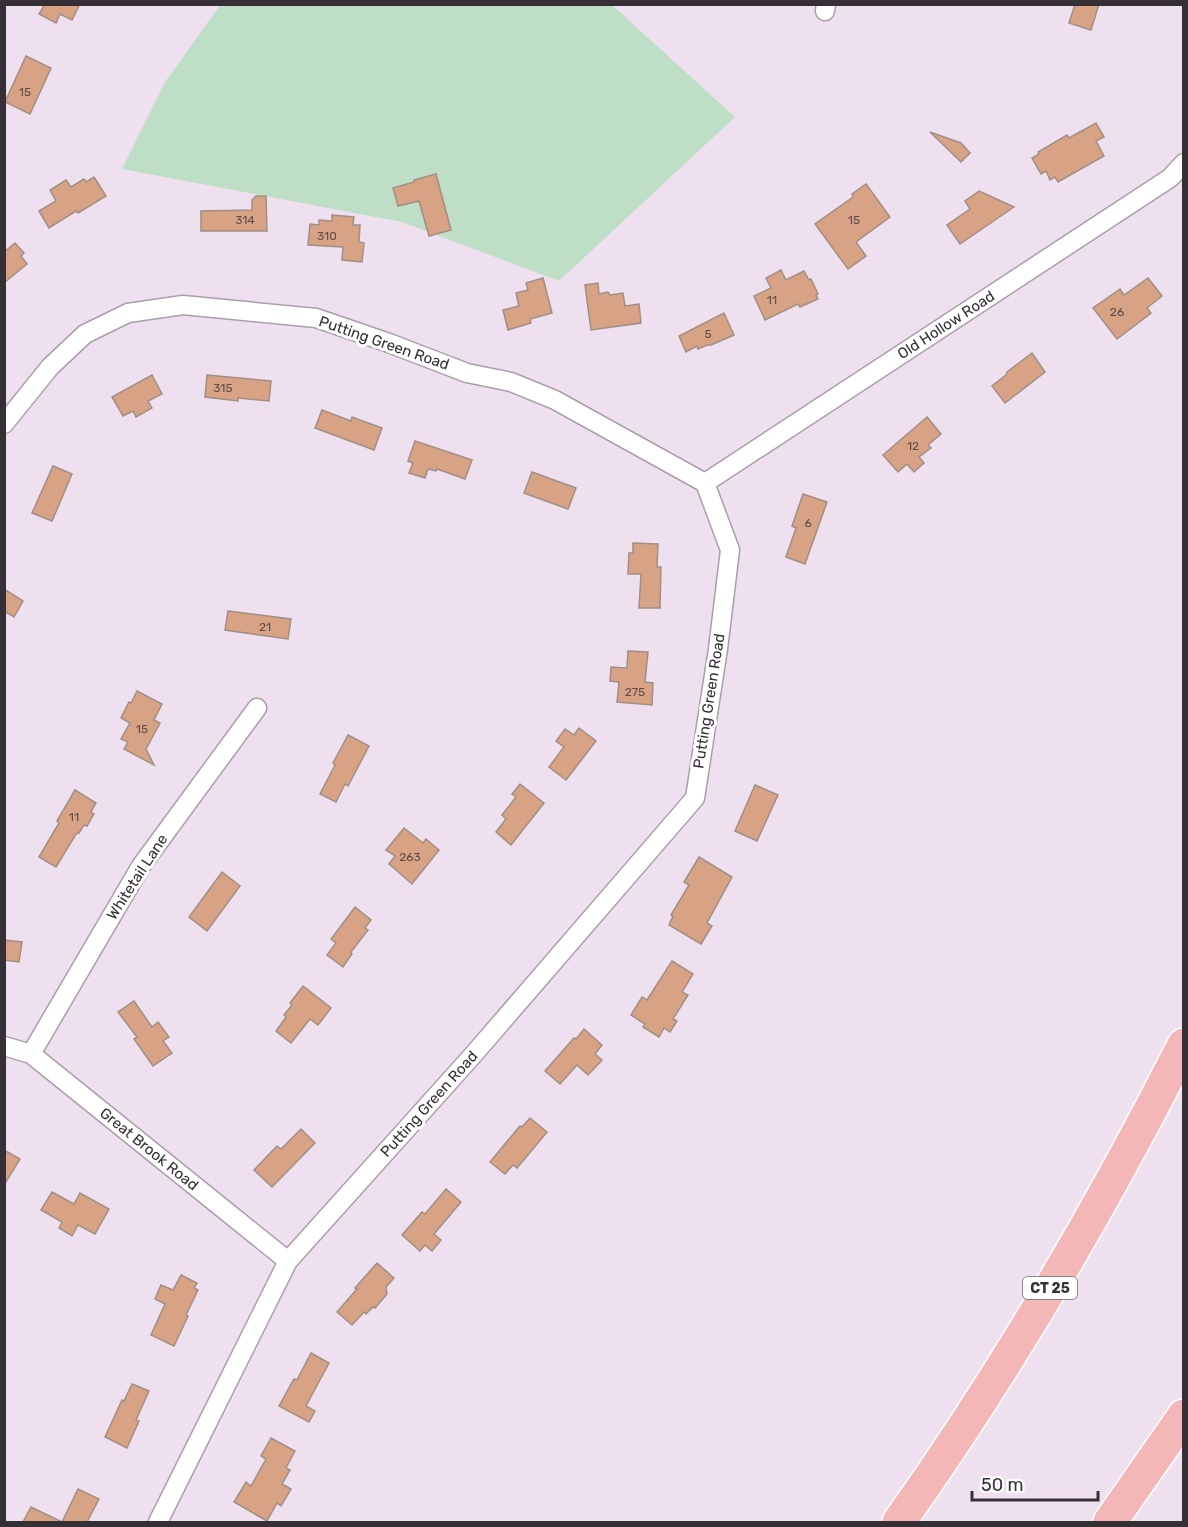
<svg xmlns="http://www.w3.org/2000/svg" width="1188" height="1527" font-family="Rubik,sans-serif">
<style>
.green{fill:#bedfc6}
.building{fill:#d8a284;stroke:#a08f86;stroke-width:1.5}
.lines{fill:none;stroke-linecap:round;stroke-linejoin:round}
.minor-casing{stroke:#ab9dab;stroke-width:21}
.motorway-casing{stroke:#fff;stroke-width:36}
.minor{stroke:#fff;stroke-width:18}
.motorway{stroke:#f3b7b8;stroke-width:33}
.labels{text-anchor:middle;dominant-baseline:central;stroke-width:6;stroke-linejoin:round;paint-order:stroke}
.number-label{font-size:12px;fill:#5e4c4a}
.shield{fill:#fff;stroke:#726e72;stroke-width:1.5}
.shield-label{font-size:14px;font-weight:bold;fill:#363036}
.street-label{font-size:15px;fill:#363036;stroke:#fff}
</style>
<rect width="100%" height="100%" fill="#efe0ef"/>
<!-- green -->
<polygon class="green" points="220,5 612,5 735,117 559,281 402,222 122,169 165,82"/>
<!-- building -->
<g class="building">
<polygon points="41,4 80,4 72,20 60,14 56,23 39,14 44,6"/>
<polygon points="1075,4 1099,4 1091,30 1069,23"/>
<polygon points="26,56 51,68 30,114 5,102"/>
<polygon points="1096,123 1104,137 1096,141 1104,156 1058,182 1055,177 1050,180 1046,171 1041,174 1032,158 1039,154 1038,152 1067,135 1069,138"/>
<polygon points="930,132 961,143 970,153 961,162"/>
<polygon points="436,174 451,230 429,236 419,201 398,206 393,188 414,182 414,180"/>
<polygon points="94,177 106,196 78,213 76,211 49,228 39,211 56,201 50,190 66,180 71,187 84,179 86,182"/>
<polygon points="866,184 890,217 856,242 866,256 848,269 815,224 853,197 852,194"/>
<polygon points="979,191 1014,207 960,244 947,225 970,209 965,201"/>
<polygon points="256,196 266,196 267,231 201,231 201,211 252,210 252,200"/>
<polygon points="332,215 354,217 353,225 360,225 359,242 364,243 362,262 342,260 343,247 308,245 310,224 319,225 319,220 332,221"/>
<polygon points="15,243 24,253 21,256 27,264 4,283 4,252"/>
<polygon points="781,270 786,280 804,271 809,280 811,279 818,294 816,295 818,299 800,307 798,304 765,320 754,296 771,288 766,278"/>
<polygon points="543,278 552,313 530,319 531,323 508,330 503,310 519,306 516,293 528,290 526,283"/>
<polygon points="1148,278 1162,296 1147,308 1151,313 1117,339 1093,308 1120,289 1124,295"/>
<polygon points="598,283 599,294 608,292 610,295 623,293 625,306 639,304 641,323 591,330 585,285"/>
<polygon points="724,313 734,335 711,345 707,345 698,349 697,346 686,352 679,336"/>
<polygon points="1032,353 1045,372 1005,403 992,386 1006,375 1007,372"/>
<polygon points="152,375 162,394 148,401 152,408 136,417 133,411 123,416 112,397"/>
<polygon points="207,375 271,381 269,401 238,398 238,401 205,397"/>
<polygon points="322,410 351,421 352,417 382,428 374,450 315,428"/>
<polygon points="927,417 941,434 928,445 931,448 919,457 924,463 914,472 907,464 898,472 883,455"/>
<polygon points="415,441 472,460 465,479 437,469 436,471 428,469 425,478 409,473 413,463 408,461"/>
<polygon points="53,466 72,474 52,521 32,513"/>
<polygon points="532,472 576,488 568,509 524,493"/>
<polygon points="803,494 827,502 805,564 786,557 796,528 792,526"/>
<polygon points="633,543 658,544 657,567 661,567 660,608 639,608 641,574 628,574 629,553 633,553"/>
<polygon points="4,589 23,601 14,617 4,611"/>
<polygon points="228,611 291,619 288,639 225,630"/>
<polygon points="628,651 648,652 645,682 653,683 652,705 617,702 619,682 610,681 611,667 627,668"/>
<polygon points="137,691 162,704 154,720 160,723 146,749 154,765 124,749 128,742 121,739 130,723 121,718 129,702 131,703"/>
<polygon points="579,728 596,741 566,780 549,767 564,747 556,741 565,729 574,735"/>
<polygon points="348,735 369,746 348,786 345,784 336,802 320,794 335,765 333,763"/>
<polygon points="520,784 544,803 511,845 496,832 506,819 502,815 516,797 512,794"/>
<polygon points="755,785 778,795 757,841 735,831"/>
<polygon points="75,790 96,803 91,812 94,814 87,826 84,825 79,833 76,834 56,867 39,857 59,823 57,821"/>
<polygon points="404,828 423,843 426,839 439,850 412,884 389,864 395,856 386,850"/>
<polygon points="699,857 732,877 707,923 712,926 701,944 669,925 673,916 671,915 689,885 684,882"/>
<polygon points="222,872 240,886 207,931 189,917"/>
<polygon points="355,907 371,920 365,928 368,930 351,952 352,954 343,967 327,955 336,943 331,939"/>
<polygon points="4,940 22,942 19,962 4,960"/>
<polygon points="672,961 693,974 682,992 688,995 673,1019 677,1021 670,1032 664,1028 659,1037 643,1027 645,1024 631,1015 642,997 647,1000"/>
<polygon points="303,986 331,1008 318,1025 310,1019 291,1043 276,1031 286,1017 284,1015 292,1005 290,1003"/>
<polygon points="134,1001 152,1027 158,1022 169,1037 163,1041 172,1053 153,1066 134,1039 137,1037 118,1012"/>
<polygon points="584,1029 602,1045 595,1054 602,1060 588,1075 577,1065 560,1084 545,1071 574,1038 576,1039"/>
<polygon points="530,1118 547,1132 517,1168 513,1165 505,1174 490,1162 520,1126 522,1127"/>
<polygon points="301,1129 315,1143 272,1187 254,1170 277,1146 281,1149"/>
<polygon points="4,1150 20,1159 4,1185"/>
<polygon points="446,1189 461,1202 434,1234 441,1240 432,1251 425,1245 420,1251 402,1235 422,1212 425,1214"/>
<polygon points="52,1192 74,1204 80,1193 109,1209 95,1234 78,1225 72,1236 59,1228 62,1222 41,1210"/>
<polygon points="377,1263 394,1278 386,1287 387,1294 375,1308 373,1307 366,1314 364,1312 352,1325 337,1312 357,1289 355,1288"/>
<polygon points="181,1275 197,1283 194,1288 198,1290 186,1315 188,1316 174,1346 151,1335 165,1304 155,1299 161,1285 173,1290"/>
<polygon points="311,1353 329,1363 306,1406 315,1411 309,1422 279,1406 294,1379 297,1380"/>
<polygon points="132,1384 149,1391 136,1420 139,1421 127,1448 105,1437 122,1400 124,1401"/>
<polygon points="271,1438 295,1451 286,1468 290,1470 282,1484 291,1489 281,1506 277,1503 267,1521 234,1502 246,1482 251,1486 266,1459 261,1456"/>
<polygon points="78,1489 99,1499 87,1522 23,1522 31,1507 62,1522"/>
</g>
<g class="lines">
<!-- minor casing -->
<g class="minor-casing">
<g id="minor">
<polyline points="825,11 826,4"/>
<polyline points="4,424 50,367 85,334 128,313 183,305 316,318 389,343 467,373 511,382 555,400 705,483 730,550 718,649 695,798 473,1055 288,1261 158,1522"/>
<polyline points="705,483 1170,178 1184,163"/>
<polyline points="4,1046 31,1054 288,1261"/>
<polyline points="31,1054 141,866 257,708"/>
</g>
</g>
<!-- motorway casing -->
<g class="motorway-casing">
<g id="motorway">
<path d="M899,1522C1006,1371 1100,1210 1184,1045"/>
<polyline points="1110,1522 1184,1416"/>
</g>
</g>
<!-- minor -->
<use href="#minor" class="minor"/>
<!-- motorway -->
<use href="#motorway" class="motorway"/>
</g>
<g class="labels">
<!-- number labels -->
<g class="number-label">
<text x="25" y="92">15</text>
<text x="245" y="220">314</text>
<text x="854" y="220">15</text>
<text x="327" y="236">310</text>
<text x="772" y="300">11</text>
<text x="1117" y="312">26</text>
<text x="708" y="334">5</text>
<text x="223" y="388">315</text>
<text x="913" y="446">12</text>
<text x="808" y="523">6</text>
<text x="265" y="627">21</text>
<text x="635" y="692">275</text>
<text x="142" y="729">15</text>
<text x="74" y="817">11</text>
<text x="410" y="857">263</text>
</g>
<!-- shield labels -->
<rect class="shield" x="1023" y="1277" width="54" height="22" rx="4.5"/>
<g class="shield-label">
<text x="1050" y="1288">CT 25</text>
</g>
<!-- street labels -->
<g class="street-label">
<text transform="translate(946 325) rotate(-33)">Old Hollow Road</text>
<text transform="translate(384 343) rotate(19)">Putting Green Road</text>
<text transform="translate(709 701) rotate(-81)">Putting Green Road</text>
<text transform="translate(137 877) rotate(-57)">Whitetail Lane</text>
<text transform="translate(429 1104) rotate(-48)">Putting Green Road</text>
<text transform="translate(149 1149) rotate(39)">Great Brook Road</text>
</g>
</g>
<!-- border -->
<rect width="1188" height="1527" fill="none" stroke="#363036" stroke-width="12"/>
<!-- scale -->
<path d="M972 1491v9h126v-9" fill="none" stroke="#363036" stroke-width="3"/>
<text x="981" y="1491" font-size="18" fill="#363036" stroke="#ffffff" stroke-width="4.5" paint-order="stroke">50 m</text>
</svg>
